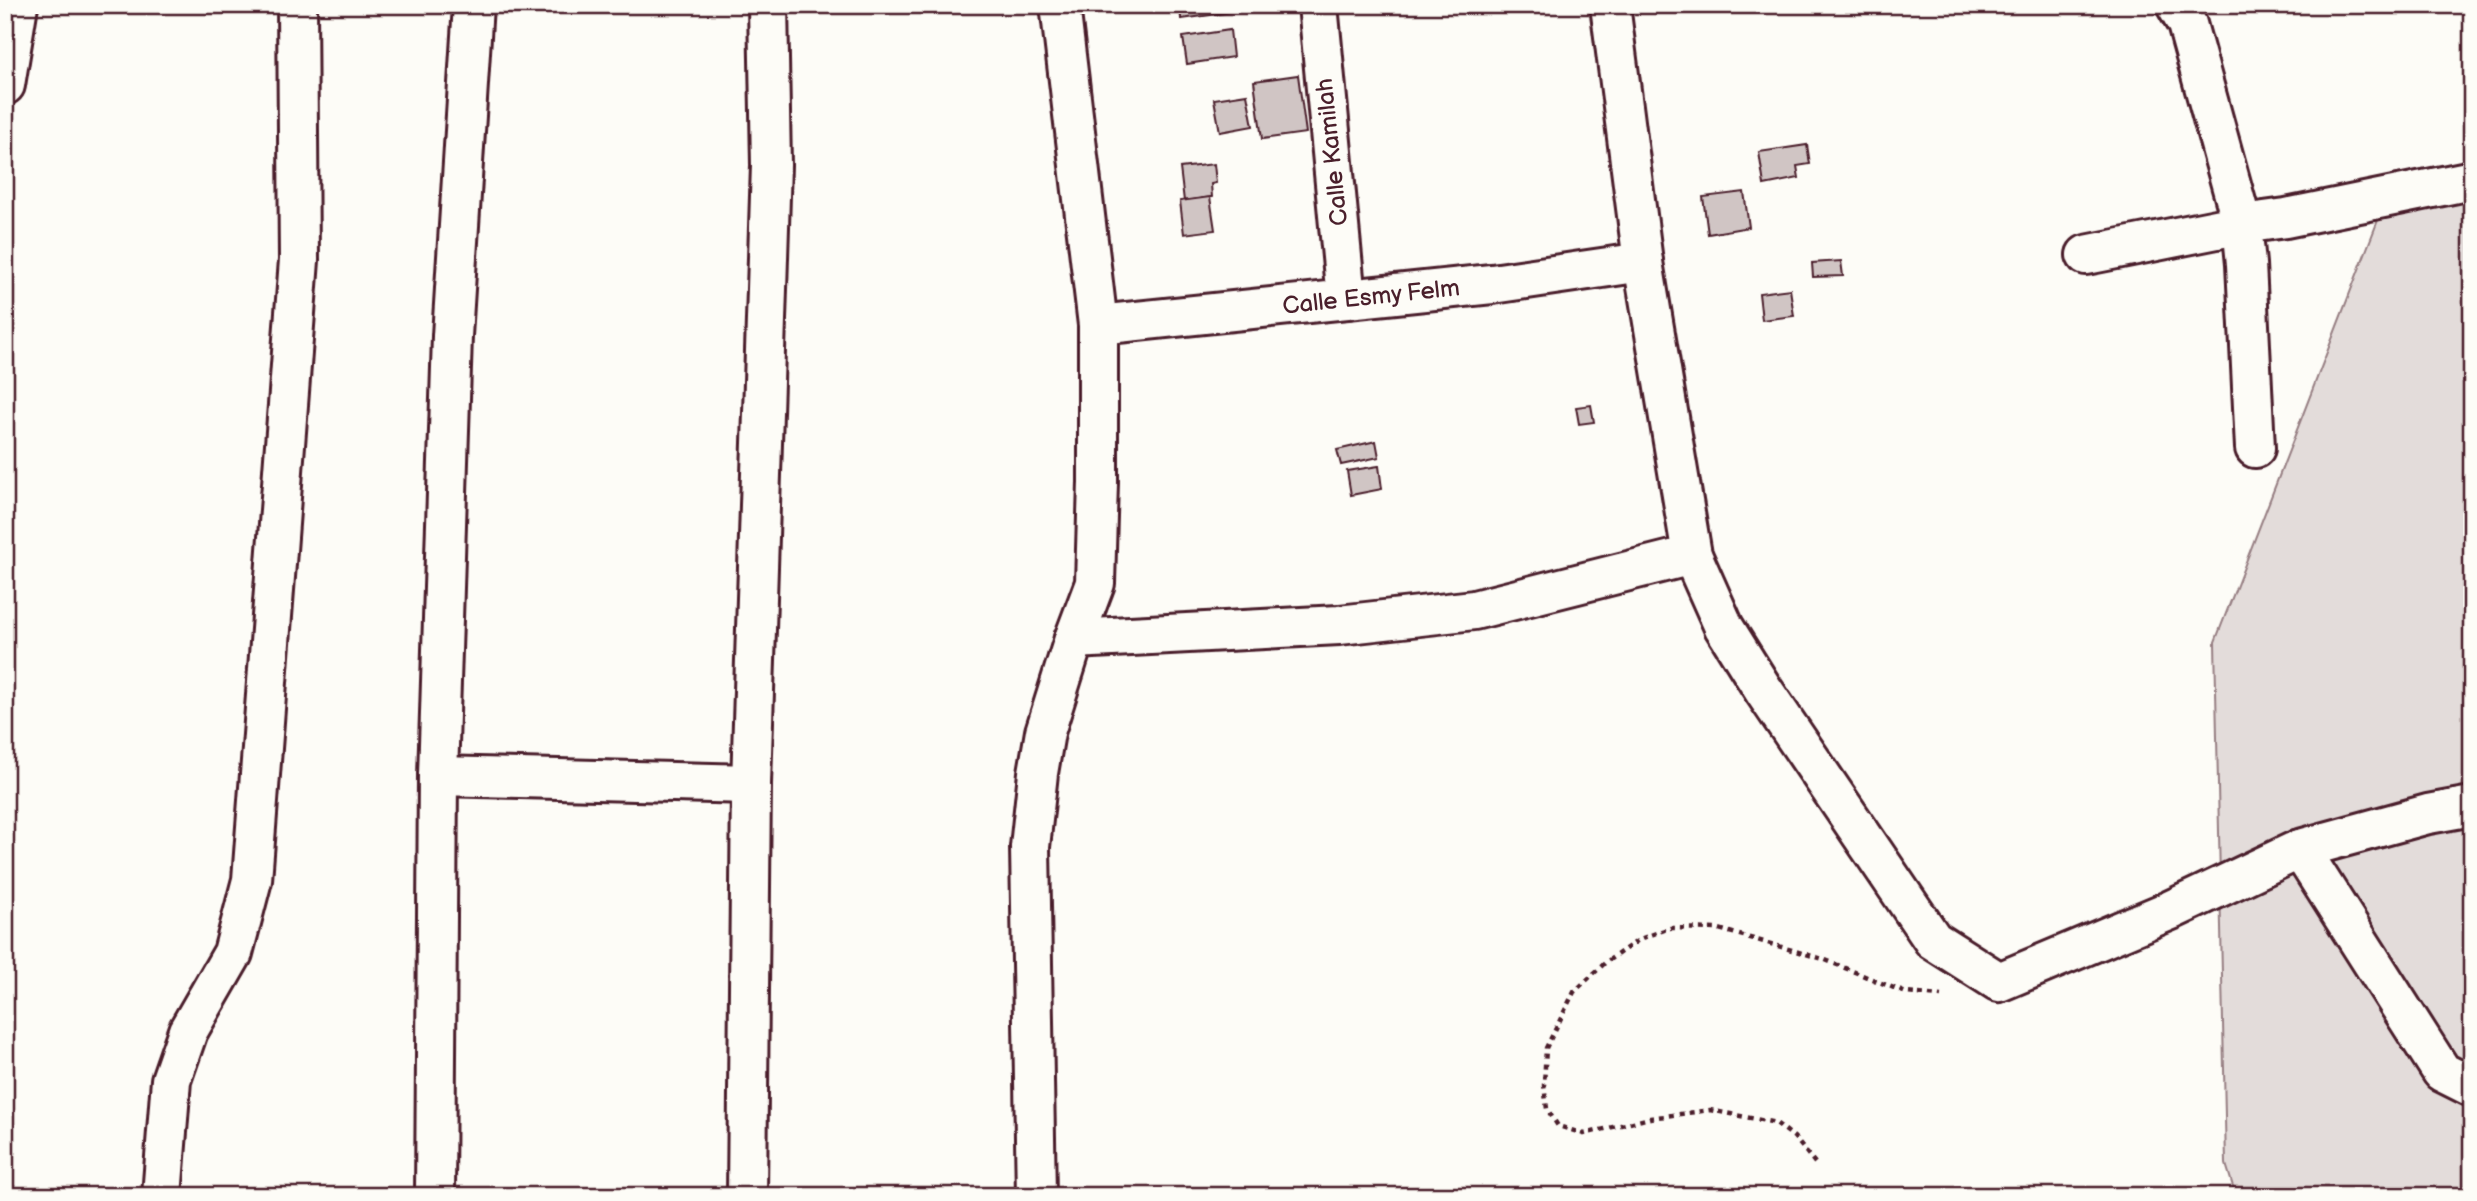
<svg xmlns="http://www.w3.org/2000/svg" width="2477" height="1201" font-family="'Balsamiq Sans',sans-serif">
<style>
.green{fill:#e3dcda;stroke:#967e82;stroke-width:2}
.building{fill:#d0c5c4;stroke:#4a1f2b;stroke-width:2}
.lines{fill:none;stroke-linecap:round;stroke-linejoin:round}
.street-casing{stroke:#4a1f2b;stroke-width:44}
.path{stroke:#4a1f2b;stroke-width:4.5;stroke-dasharray:5 5;stroke-linecap:butt}
.street{stroke:#fdfcf7;stroke-width:38}
.labels{text-anchor:middle;dominant-baseline:central;stroke-width:5;stroke-linejoin:round;paint-order:stroke}
.street-label{font-size:24px;fill:#4a1f2b;stroke:#fdfcf7}
</style>
<rect width="100%" height="100%" fill="#fdfcf7"/>
<filter id="ink" filterUnits="userSpaceOnUse"><feTurbulence type="fractalNoise" baseFrequency=".0143" numOctaves="2"/><feDisplacementMap in="SourceGraphic" scale="14" xChannelSelector="R" yChannelSelector="G"/><feConvolveMatrix kernelMatrix="1 2 1 2 8 2 1 2 1" color-interpolation-filters="sRGB"/></filter>
<g filter="url(#ink)">
<!-- green -->
<polygon class="green" points="2472,174 2472,1196 2236,1196 2226,1164 2215,642 2385,202"/>
<!-- building -->
<g class="building">
<polygon points="1180,5 1255,5 1255,9 1181,19"/>
<polygon points="1230,30 1233,57 1187,64 1183,37"/>
<polygon points="1298,75 1306,133 1262,139 1254,81"/>
<polygon points="1247,94 1253,126 1220,132 1214,99"/>
<polygon points="1807,145 1810,164 1797,166 1799,178 1764,185 1759,152"/>
<polygon points="1214,164 1216,183 1211,184 1212,197 1184,201 1180,168"/>
<polygon points="1744,192 1749,227 1708,234 1703,197"/>
<polygon points="1210,197 1215,230 1184,234 1180,201"/>
<polygon points="1841,261 1843,276 1813,277 1812,263"/>
<polygon points="1790,289 1794,316 1762,320 1759,293"/>
<polygon points="1591,405 1594,422 1579,424 1576,407"/>
<polygon points="1376,441 1379,457 1341,465 1337,450"/>
<polygon points="1379,466 1382,489 1351,495 1347,471"/>
</g>
<g class="lines">
<!-- street casing -->
<g class="street-casing">
<g id="street">
<polyline points="1318,5 1346,299"/>
<polyline points="1610,5 1643,262 1692,555 1724,627 1764,691 1933,940 1999,982 2171,910 2300,849 2428,814 2472,806"/>
<polyline points="5,85 18,5"/>
<polyline points="2086,255 2242,224 2187,24 2176,5"/>
<polyline points="1098,325 1492,284 1643,262"/>
<polyline points="2255,448 2246,264 2242,224 2286,218 2472,180"/>
<polyline points="1074,639 1339,625 1474,610 1692,555"/>
<polyline points="438,776 751,784"/>
<polyline points="2300,849 2442,1072 2472,1087"/>
<polyline points="162,1196 171,1080 188,1031 233,953 252,880 299,260 297,5"/>
<polyline points="435,1196 438,776 452,336 473,5"/>
<polyline points="747,1196 751,784 771,165 768,5"/>
<polyline points="1036,1196 1030,847 1038,773 1045,732 1074,639 1095,583 1098,482 1098,325 1060,5"/>
</g>
</g>
<!-- path -->
<polyline class="path" points="1815,1163 1794,1137 1776,1123 1710,1110 1650,1118 1584,1134 1558,1126 1547,1109 1544,1085 1546,1048 1574,992 1606,962 1640,939 1670,928 1719,929 1823,959 1906,993 1941,996"/>
<!-- street -->
<use href="#street" class="street"/>
</g>
</g>
<g class="labels">
<!-- street labels -->
<g class="street-label">
<text transform="translate(1332 152) rotate(-96)">Calle Kamilah</text>
<text transform="translate(1371 297) rotate(-6)">Calle Esmy Felm</text>
</g>
</g>
<!-- margin -->
<rect width="2477" height="1201" fill="none" stroke="#fdfcf7" stroke-width="28"/>
<rect x="14" y="14" width="2449" height="1173" fill="none" stroke="#4a1f2b" stroke-width="2.5" filter="url(#ink)"/>
</svg>
